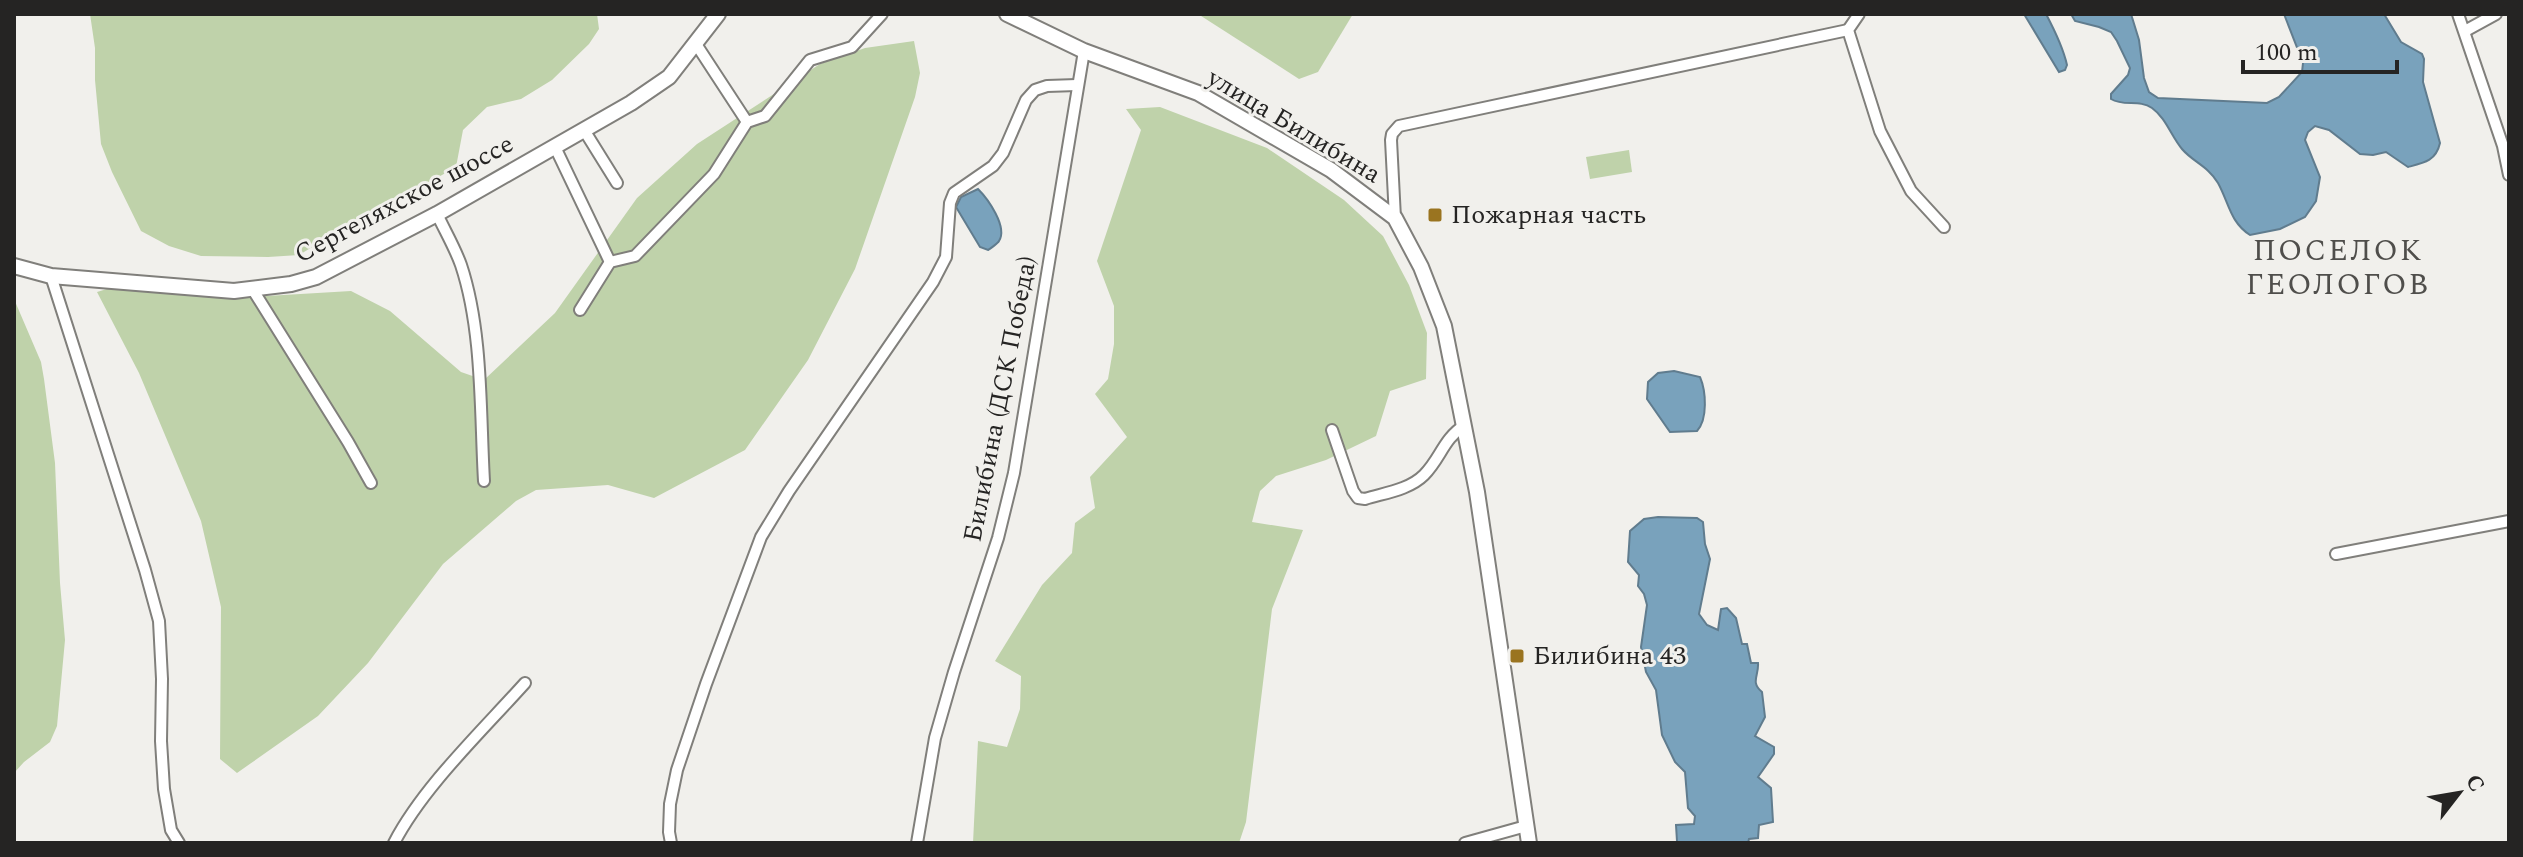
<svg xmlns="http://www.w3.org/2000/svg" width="2523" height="857" font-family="Spectral,serif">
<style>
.green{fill:#bfd2aa}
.water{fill:#79a2bc;stroke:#607c8e;stroke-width:2}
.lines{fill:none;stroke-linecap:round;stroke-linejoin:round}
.minor-casing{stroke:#807f7b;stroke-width:14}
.secondary-casing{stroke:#807f7b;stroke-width:18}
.minor{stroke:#fff;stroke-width:10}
.secondary{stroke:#fff;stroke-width:14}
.poi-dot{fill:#9a7420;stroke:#f1f0ec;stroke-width:3}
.labels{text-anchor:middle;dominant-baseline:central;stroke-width:6;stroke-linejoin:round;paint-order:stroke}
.street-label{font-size:26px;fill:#252423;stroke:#f1f0ec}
.poi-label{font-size:26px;fill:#252423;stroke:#f1f0ec;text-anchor:start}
.quarter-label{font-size:30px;letter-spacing:2px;fill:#4f4e4b;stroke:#f1f0ec}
</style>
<rect width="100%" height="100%" fill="#f1f0ec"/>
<!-- green -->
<g class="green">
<polygon points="90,14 597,14 599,29 589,44 552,80 521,99 487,107 463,130 456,167 428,183 397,196 299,255 268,257 201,256 169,246 141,231 112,172 101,144 95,80 95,48"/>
<polygon points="1198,14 1353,14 1318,72 1299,79"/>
<polygon points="914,41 920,73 915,97 855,269 808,360 745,450 654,498 608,485 536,490 516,501 443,564 368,663 318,716 237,773 220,759 221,607 201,521 139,373 97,292 120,285 234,298 351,291 390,311 461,372 484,380 555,313 637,198 697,144 820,64 865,48"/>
<polygon points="1160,107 1267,148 1344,200 1383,236 1409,285 1427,333 1426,379 1390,391 1376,436 1326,460 1276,476 1260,491 1252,522 1303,530 1272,609 1246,822 1239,843 973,843 978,741 1007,747 1020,709 1021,676 995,661 1042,585 1072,553 1075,523 1095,508 1090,477 1127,437 1095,394 1108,379 1114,344 1114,306 1097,261 1141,130 1126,109"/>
<polygon points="1629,150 1632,172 1590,179 1586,157"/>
<polygon points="14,299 41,362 44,379 55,463 60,583 65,640 57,726 50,742 24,762 14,773"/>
</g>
<!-- water -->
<g class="water">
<path d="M2024,14H2046C2055,31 2063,47 2067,65L2065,70L2059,72Z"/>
<path d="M2071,14H2131L2139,40L2144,78L2149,92L2158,98L2267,103L2279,97L2302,72L2303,63L2284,14H2384L2401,42L2422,54L2424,59L2423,82L2440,143C2436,161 2424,163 2408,167L2386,152L2373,155L2360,154L2329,130L2315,126L2308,132L2305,140L2320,177L2316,201L2305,217L2280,229L2250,235C2230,222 2229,203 2218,183C2208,166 2193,162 2182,149C2171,136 2166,118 2152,108C2139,99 2124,107 2111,99V94L2128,75L2130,68L2117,41L2111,32L2099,27L2075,21Z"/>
<path d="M978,189C988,199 1008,227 999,241C998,243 990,249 988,250L980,247L956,207L961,197Z"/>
<path d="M1674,371L1700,377C1706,391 1708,419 1697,431L1670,432L1647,399L1648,382L1658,373Z"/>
<path d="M1658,517L1697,518L1703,522L1705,544L1710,559L1699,614L1707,625L1718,630L1721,609L1727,608L1736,618L1742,644H1747L1751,663H1758C1759,676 1750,682 1762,692L1765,717L1755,736L1774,747V754L1758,777L1771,788L1773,822L1759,825L1758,838L1749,839L1748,843H1678L1677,841L1676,825L1694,824L1695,816L1688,808L1685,772L1675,762L1662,735L1656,690L1646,672L1641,647L1647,605L1644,594L1638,586L1639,575L1628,562L1630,531L1644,519Z"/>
</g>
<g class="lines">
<!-- minor casing -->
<g class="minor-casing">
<g id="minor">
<polyline points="1859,14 1848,30 1880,131 1911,191 1944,227"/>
<polyline points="2458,14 2503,146 2509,175"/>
<polyline points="2465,31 2496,14"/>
<polyline points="696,44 747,122"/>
<polyline points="584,130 617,183"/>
<polyline points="555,147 610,262"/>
<path d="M437,214C445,231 455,248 461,265C483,331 480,412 484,481"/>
<polyline points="1395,218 1391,140 1392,134 1399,126 1848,30"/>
<polyline points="51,276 145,570 159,621 162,679 161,741 164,789 171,830 179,843"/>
<polyline points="253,290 348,442 371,483"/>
<polyline points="580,310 610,262 635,256 714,174 747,122 765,116 810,60 852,47 882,14"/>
<path d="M1332,430L1353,491L1358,498L1365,499C1384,493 1409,490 1424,475C1441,458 1443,439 1465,425"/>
<polyline points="2336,554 2509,521"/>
<path d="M394,843C423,787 482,731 525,683"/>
<polyline points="671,843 669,832 670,804 677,770 706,684 761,537 789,491 933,282 946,257 950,203 954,193 993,166 1003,153 1026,100 1035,90 1047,86 1077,85"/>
<polyline points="917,843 935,738 954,672 998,538 1014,473 1084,51"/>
<polyline points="1465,843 1526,826"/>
</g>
</g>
<!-- secondary casing -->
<g class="secondary-casing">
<g id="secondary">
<polyline points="1007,14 1084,51 1198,93 1331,170 1395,218 1421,267 1444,326 1477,492 1529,843"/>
<polyline points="14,266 51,276 234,291 291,284 316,277 437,214 631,103 669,77 718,14"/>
</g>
</g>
<!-- minor -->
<use href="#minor" class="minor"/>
<!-- secondary -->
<use href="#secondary" class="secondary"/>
</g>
<!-- markers -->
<g class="poi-dot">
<rect x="1427" y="207" width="16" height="16" rx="4"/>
<rect x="1509" y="648" width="16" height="16" rx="4"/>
</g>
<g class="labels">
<!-- street labels -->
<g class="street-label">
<text transform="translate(1294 126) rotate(31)">улица Билибина</text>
<text transform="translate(404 199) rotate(-28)">Сергеляхское шоссе</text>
<text transform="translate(1000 399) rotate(-79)">Билибина (ДСК Победа)</text>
</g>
<!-- poi labels -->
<g class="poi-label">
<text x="1451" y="215">Пожарная часть</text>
<text x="1533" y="656">Билибина 43</text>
</g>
<!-- quarter labels -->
<g class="quarter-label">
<text x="2338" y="251">ПОСЕЛОК<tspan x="2338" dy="34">ГЕОЛОГОВ</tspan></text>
</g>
</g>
<!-- border -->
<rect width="2523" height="857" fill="none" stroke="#252423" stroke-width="32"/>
<!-- north arrow -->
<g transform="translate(2459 793) rotate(59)" stroke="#f1f0ec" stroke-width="6" paint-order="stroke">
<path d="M0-6L14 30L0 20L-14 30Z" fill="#252423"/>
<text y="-12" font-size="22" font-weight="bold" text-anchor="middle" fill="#252423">С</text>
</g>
<!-- scale -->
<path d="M2243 60v12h154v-12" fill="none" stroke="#252423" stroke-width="4"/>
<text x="2255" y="60" font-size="24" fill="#252423" stroke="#f1f0ec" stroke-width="6" paint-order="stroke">100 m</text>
</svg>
